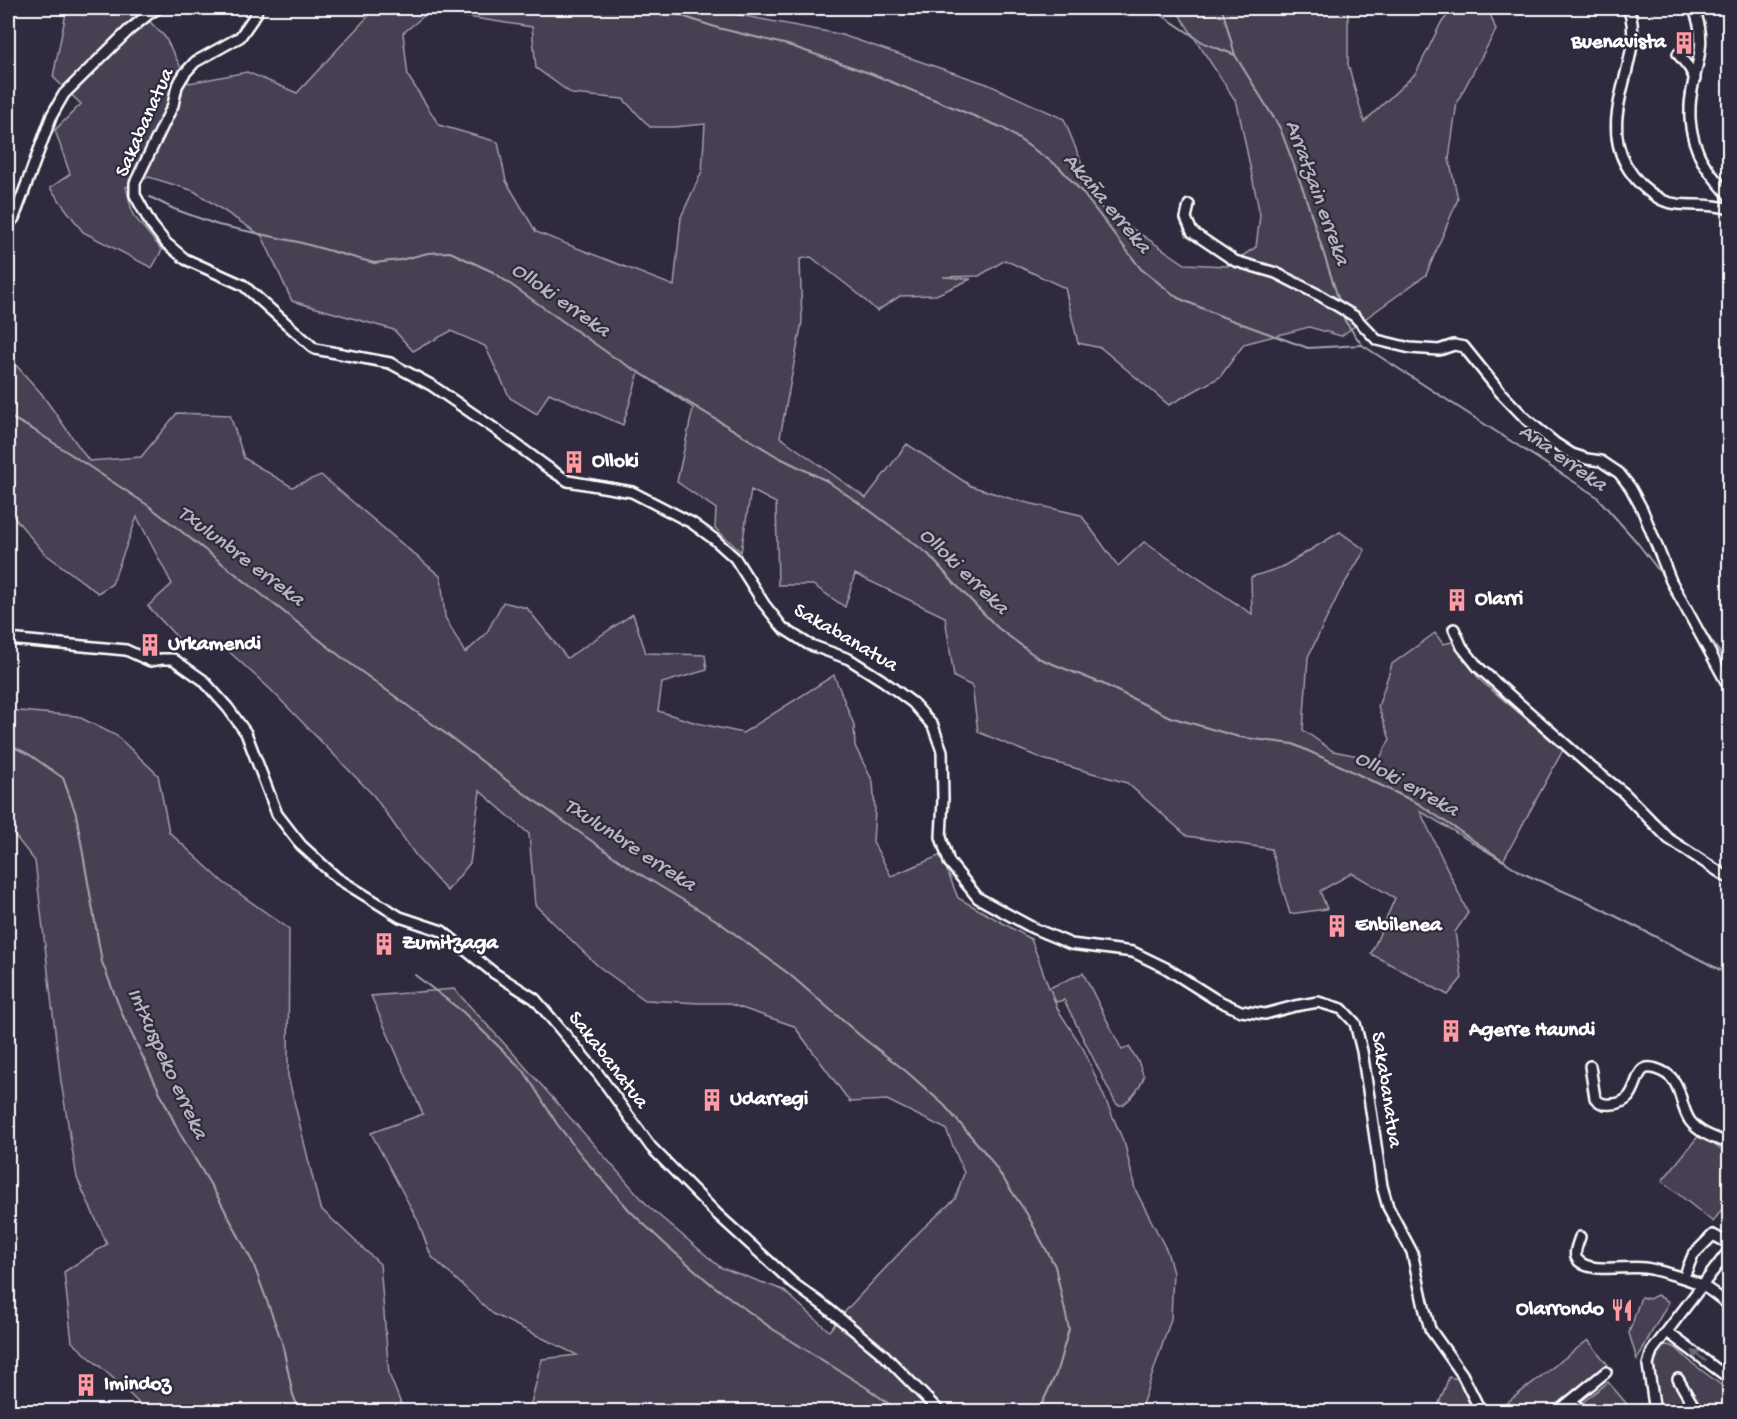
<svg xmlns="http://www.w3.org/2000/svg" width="1737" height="1419" font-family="'Gochi Hand',sans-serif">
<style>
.green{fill:#464152;stroke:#a2a0a8;stroke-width:1.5;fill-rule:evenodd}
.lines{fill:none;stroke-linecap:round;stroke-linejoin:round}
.stream{stroke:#a7a6ad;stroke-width:2}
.minor-casing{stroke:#fff;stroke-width:14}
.minor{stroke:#2f2a3d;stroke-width:9}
.oneway{fill:#6d6a77}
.labels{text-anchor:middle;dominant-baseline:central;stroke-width:4.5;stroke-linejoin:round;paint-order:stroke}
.poi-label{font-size:21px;font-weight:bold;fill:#fff;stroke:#2f2a3d;text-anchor:start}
.street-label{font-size:21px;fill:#fff;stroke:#2f2a3d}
.water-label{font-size:22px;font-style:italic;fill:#b6b4bb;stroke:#2f2a3d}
</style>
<rect width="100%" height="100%" fill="#2f2a3d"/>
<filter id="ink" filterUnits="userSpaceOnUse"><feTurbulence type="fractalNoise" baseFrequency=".0167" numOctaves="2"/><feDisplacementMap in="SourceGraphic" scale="12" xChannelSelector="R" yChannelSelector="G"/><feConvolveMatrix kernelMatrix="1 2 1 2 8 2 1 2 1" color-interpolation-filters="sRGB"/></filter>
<g filter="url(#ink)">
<!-- green -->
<g class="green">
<path d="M67,8H96L106,15L138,10L165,37L189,83L247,72L297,93L372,12L369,8H703L839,34L987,84L1064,119L1099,206L1185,264L1227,266L1256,247L1260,215L1237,103L1175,8H1348V64L1364,122L1416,73L1441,23L1454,8H1488L1496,30L1457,102L1449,159L1458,199L1426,275L1341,336L1309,327L1244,344L1220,377L1169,405L1101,348L1078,343L1065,288L1005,260L979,276L943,277L971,279L936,295L900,296L877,311L856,292L811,257L800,259L802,322L780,437L866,498L907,444L971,486L1015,500L1081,515L1118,566L1144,542L1252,614L1251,577L1282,567L1340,532L1365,550L1340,591L1308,657L1303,730L1333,751L1379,760L1390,739L1378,707L1392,664L1435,633L1443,644L1452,642L1480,680L1563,750L1503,861L1420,811L1468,913L1455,932L1462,978L1448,995L1371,954L1395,898L1352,873L1320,891L1327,909L1290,914L1271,849L1187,836L1127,783L1043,759L978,732L972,686L954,677L945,617L855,574L845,607L813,585H778L776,503L751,490L741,552L715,528L716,509L677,482L693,408L639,372L623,425L549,393L537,414L510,398L485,346L451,331L413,351L394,330L292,301L262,236L194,191L149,177L126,187L133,215L162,250L152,268L83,232L50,188L70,174L55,130L81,104L53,77ZM430,11L532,27L536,68L572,94L623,99L650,127H674L705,124L702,171L681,217L674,286L536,232L506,181L498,142L439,125L408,76L403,33Z"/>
<path d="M14,363L41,393L89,461L141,457L177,413L230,415L244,458L292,487L321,475L441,577L445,617L465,653L486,634L503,602L527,608L567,658L633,614L646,653L705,655L707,670L662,683L658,711L697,723L743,733L834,675L854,725L855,746L873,782L875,810L873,842L891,876L941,855L958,898L1031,939L1049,988L1083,973L1122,1050L1129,1047L1138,1061L1144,1077C1140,1088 1132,1098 1123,1105H1118L1115,1102L1064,1000L1056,1002L1050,989L1057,1008L1084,1050L1125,1145L1135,1189L1167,1251L1173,1273L1171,1319L1140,1411H529L542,1359L577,1355L493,1314L431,1256L418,1221L371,1133L423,1114L371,996L454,989L513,1053L649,1207L720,1267L783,1290L829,1331L849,1307L921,1230L955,1199L964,1173L946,1129L887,1100L850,1102L794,1026L727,1003H699L645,1000L598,966L535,905L529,834L480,791L470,863L447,891L419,860L374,796L271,690L223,646L186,647L148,606L172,584L137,517L112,584L98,593L44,553L8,510V365Z"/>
<polygon points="8,710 77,716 117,736 158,775 169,832 223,882 289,929 288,1076 320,1208 380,1264 389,1374 404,1411 245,1412 234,1408 228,1412 147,1411 113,1378 72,1342 64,1272 107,1244 77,1178 61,1082 35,861 8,827"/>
<polygon points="1700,1134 1729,1156 1729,1199 1713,1222 1662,1181"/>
<path d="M1657,1295L1669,1302C1658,1321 1647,1340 1637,1360L1629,1333L1641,1297L1649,1299Z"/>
<polygon points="1588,1340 1608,1365 1550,1411 1496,1411"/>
<path d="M1668,1345L1676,1348L1692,1363L1729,1391V1411H1660C1658,1398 1649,1360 1656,1350C1659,1347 1664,1345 1668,1345Z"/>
<polygon points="1449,1377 1459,1379 1474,1411 1436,1411"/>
<polygon points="1608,1382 1633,1411 1591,1411 1583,1402"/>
</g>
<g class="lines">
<!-- stream -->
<g class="stream">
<polyline points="658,8 718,28 788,45 872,74 1003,128 1059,167 1082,192 1141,269 1178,298 1223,317 1308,348 1362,345"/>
<polyline points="1151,8 1204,43 1235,55"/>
<polyline points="1222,8 1235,55 1280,128 1304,192 1340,304"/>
<polyline points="150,197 174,209 218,225 298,242 374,263 400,260 428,253 450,252 493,272 612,356 778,457 827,481 869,510 928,554 955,584 998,628 1038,658 1103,684 1170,717 1239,737 1293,744 1341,766 1419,804 1522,873 1588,902 1730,975"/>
<polyline points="1343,313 1345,321 1362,345 1596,496 1636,541 1666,580"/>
<polyline points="8,416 34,430 149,506 340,656 453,739 518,789 630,868 716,920 789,974 863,1038 907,1072 944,1105 988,1156 1027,1214 1055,1266 1069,1329 1056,1374 1038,1412"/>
<polyline points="1697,620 1730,667"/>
<polyline points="8,744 30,755 63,778 76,814 102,962 123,1016 179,1132 219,1199 253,1263 282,1342 293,1395 300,1412"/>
<polyline points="415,975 463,1012 524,1071 557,1124 586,1161 631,1212 665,1244 711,1284 771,1328 867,1388 900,1412"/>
</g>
<!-- minor casing -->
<g class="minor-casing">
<g id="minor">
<polyline points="257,8 256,14 240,37 195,62 185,73 177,86 173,105 135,183 135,195 151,224 166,243 185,259 243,285 315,349 390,363 431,385 495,429 551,470 568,481 632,492 692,523 714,539 735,558 764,604 783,628 808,644 849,659 882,680 913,703 933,726 942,751 943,799 941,837 949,862 978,898 1033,928 1071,944 1133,952 1166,968 1215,999 1241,1011 1265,1014 1295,1006 1318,1002 1342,1009 1355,1023 1362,1051 1368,1090 1382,1186 1388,1207 1412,1252 1424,1307 1430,1329 1462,1374 1481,1412"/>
<path d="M1628,8C1648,56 1596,111 1626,165C1634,179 1647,192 1662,200C1681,209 1707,201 1730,209"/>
<path d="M1693,8C1711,44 1692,70 1690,106C1689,122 1692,138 1698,152C1704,168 1719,183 1730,197"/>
<polyline points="1678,54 1690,69 1695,79"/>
<polyline points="1189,205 1186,218 1192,232 1235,261 1276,273 1319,295 1354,316 1377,340 1410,348 1439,350 1454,345 1464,347 1501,393 1526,419 1555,443 1572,454 1587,459 1601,461 1619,473 1630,487 1642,509 1671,581 1730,689"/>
<polyline points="8,225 14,218 52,115 64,94 128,31 150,13 159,8"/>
<polyline points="1454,629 1462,647 1478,667 1592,768 1624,793 1669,839 1730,879"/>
<polyline points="8,639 126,650 150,661 162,659 173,659 203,680 228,708 246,733 277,814 301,845 337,878 400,917 442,931 494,973 535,999 599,1075 651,1147 717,1214 794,1284 827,1308 884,1355 940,1412"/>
<path d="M1590,1066L1595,1098C1600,1104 1605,1105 1612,1104C1644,1103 1629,1060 1656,1069C1685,1078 1677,1102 1690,1121C1700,1134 1715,1138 1730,1144"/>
<path d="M1580,1237C1578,1243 1573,1254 1577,1259C1588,1275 1629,1265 1645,1268C1658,1270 1693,1280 1703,1286C1712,1291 1721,1299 1730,1306"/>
<polyline points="1686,1272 1693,1255 1713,1235 1730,1244"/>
<polyline points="1667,1332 1730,1379"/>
<polyline points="1678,1379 1697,1412"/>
<polyline points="1572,1400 1581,1412"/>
<polyline points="1557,1412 1606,1372"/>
<polyline points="1655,1412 1648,1365 1652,1351 1730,1249"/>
</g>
</g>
<!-- minor -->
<use href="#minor" class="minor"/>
</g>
<!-- one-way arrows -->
<defs><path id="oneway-solid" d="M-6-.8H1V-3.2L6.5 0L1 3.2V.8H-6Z" transform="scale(1.5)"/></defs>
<use class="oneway" href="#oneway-solid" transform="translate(1699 1356) rotate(-143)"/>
</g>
<!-- icons -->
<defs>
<g id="building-bare" transform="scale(1.8)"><path d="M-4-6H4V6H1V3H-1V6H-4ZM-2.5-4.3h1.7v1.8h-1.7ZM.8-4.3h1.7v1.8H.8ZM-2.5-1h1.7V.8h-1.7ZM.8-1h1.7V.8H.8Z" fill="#ff9aa2" stroke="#2f2a3d" stroke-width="2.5" paint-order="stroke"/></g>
<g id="restaurant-bare" transform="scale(1.8)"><path d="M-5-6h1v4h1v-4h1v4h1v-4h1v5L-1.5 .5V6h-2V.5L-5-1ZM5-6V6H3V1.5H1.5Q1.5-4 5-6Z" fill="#ff9aa2" stroke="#2f2a3d" stroke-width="2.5" paint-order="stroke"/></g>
</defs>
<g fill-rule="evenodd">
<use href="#building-bare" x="1684" y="43"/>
<use href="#building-bare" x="574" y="462"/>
<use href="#building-bare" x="1457" y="600"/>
<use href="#building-bare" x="150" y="645"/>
<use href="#building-bare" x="1337" y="926"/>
<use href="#building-bare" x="384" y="944"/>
<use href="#building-bare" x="1451" y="1031"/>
<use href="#building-bare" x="712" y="1100"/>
<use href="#restaurant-bare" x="1622" y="1310"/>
<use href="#building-bare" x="86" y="1385"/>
</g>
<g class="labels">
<!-- poi labels -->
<g class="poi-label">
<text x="1666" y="43" text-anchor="end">Buenavista</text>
<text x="592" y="462">Olloki</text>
<text x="1475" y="600">Olarri</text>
<text x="168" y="645">Urkamendi</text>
<text x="1355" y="926">Enbilenea</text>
<text x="402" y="944">Zumitzaga</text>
<text x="1469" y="1031">Agerre Haundi</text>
<text x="730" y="1100">Udarregi</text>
<text x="1604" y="1310" text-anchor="end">Olarrondo</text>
<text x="104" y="1385">Imindoz</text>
</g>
<!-- street labels -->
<g class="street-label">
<text transform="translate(146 123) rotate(-66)">Sakabanatua</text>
<text transform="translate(845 639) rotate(30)">Sakabanatua</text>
<text transform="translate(607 1061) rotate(52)">Sakabanatua</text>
<text transform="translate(1385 1090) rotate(81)">Sakabanatua</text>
</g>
<!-- water labels -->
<g class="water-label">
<text transform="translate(1316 193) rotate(70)">Arratzain erreka</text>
<text transform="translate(1106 204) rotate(50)">Akaña erreka</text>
<text transform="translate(560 301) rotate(35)">Olloki erreka</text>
<text transform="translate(1562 459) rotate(35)">Ana erreka</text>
<text transform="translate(240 557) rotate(37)">Txulunbre erreka</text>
<text transform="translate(963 572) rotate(44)">Olloki erreka</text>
<text transform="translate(1406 785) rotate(29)">Olloki erreka</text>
<text transform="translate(629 846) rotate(33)">Txulunbre erreka</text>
<text transform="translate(166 1064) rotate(65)">Intxuspeko erreka</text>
</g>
</g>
<!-- margin -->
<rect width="1737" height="1419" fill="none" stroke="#2f2a3d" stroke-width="30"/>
<rect x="15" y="15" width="1707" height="1389" fill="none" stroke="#fff" stroke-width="2" filter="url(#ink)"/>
</svg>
